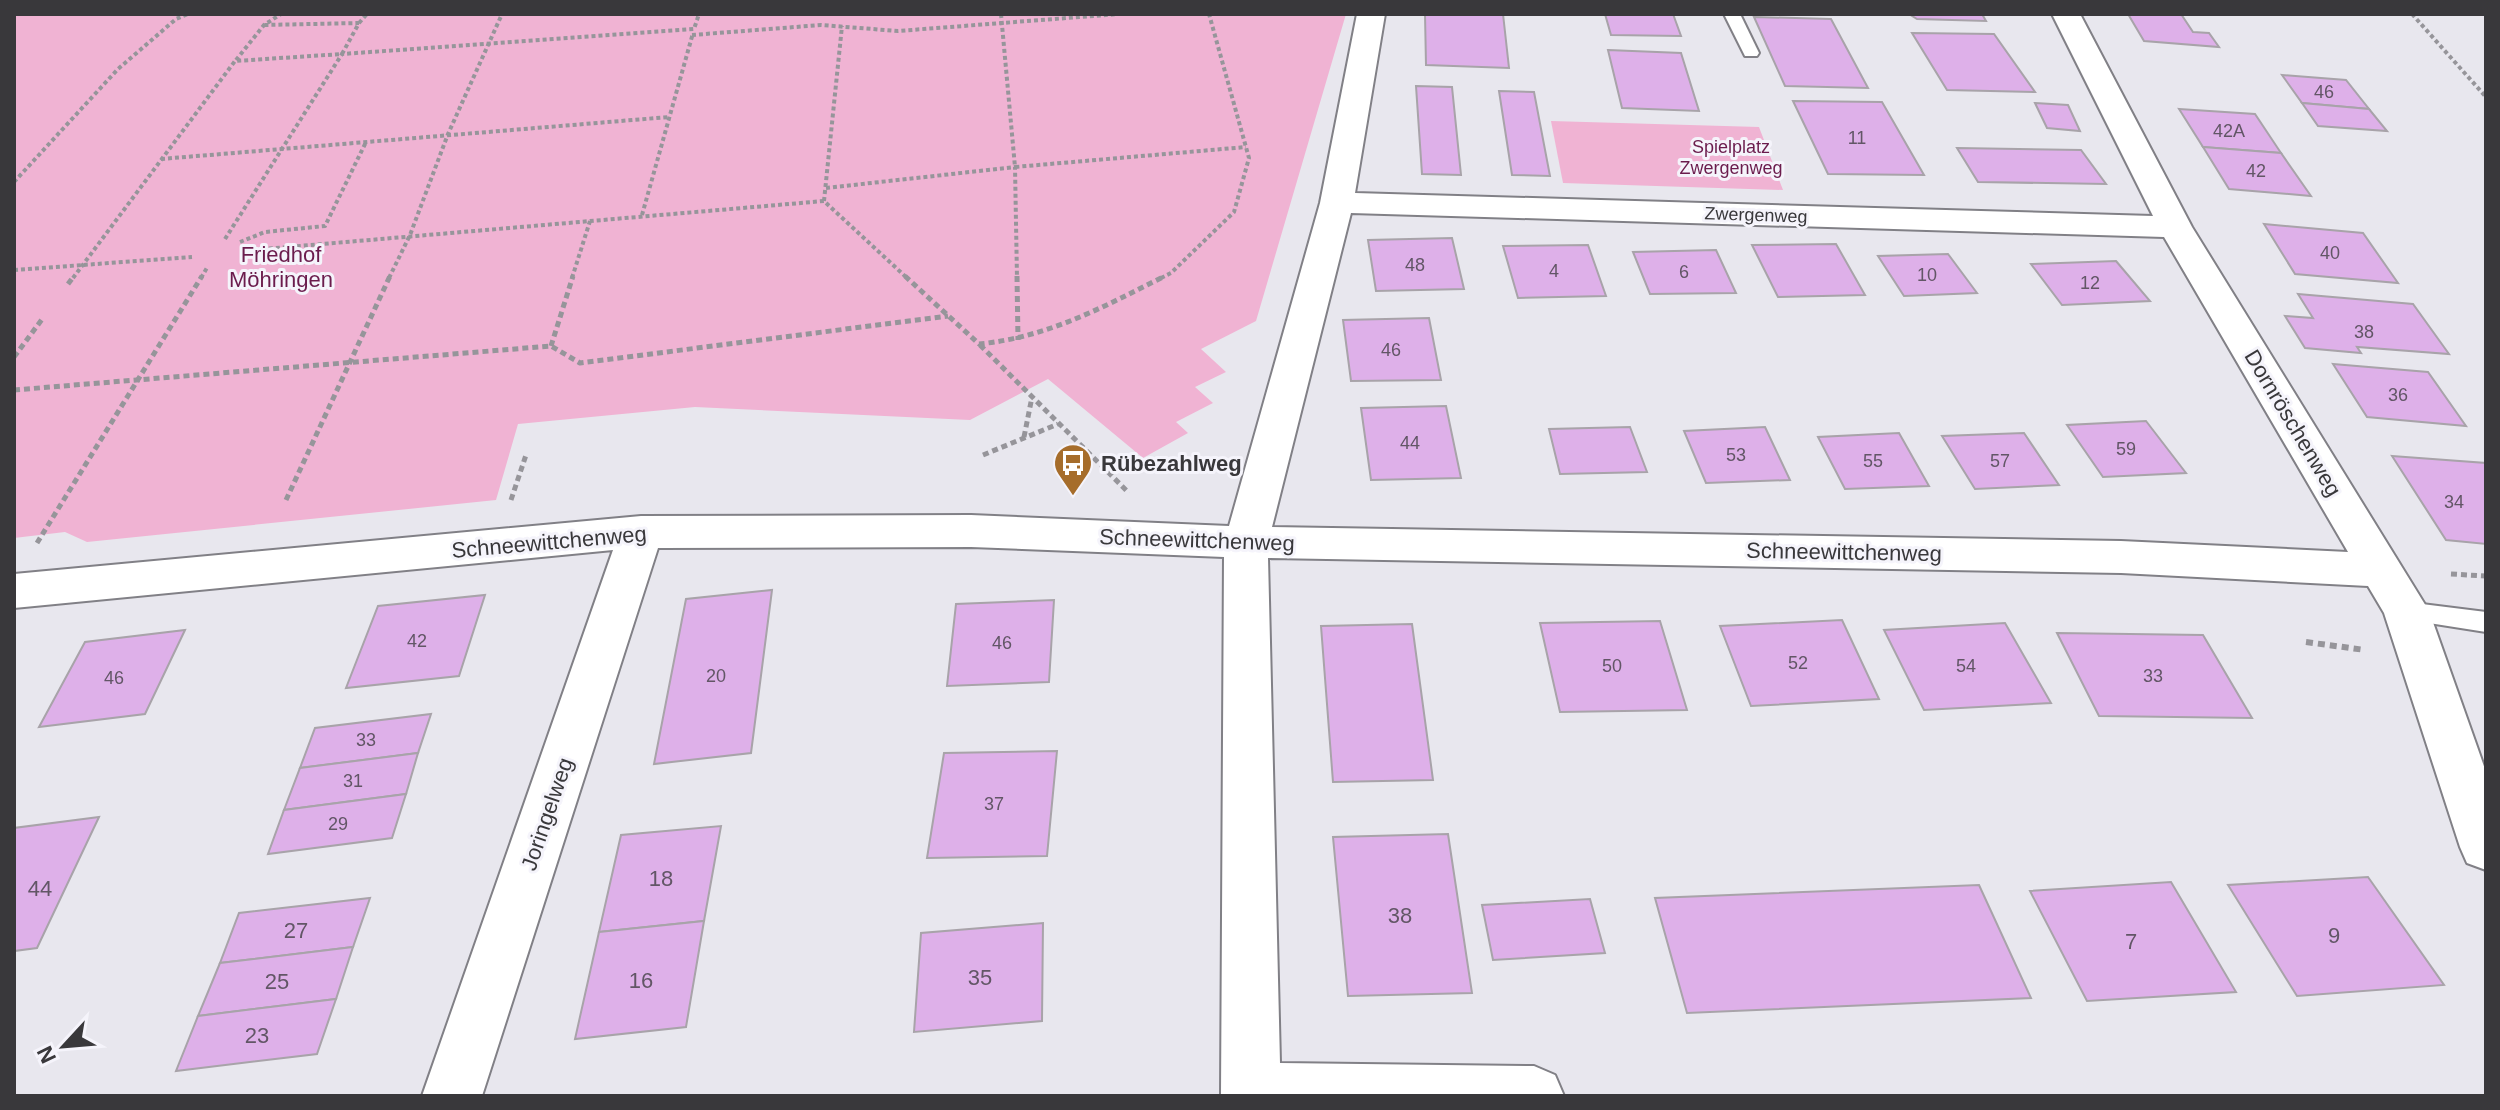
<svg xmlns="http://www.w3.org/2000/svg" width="2500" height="1110" font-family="Arial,sans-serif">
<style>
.green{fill:#f0b3d3}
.building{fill:#deb0e9;stroke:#a8a3a9;stroke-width:2}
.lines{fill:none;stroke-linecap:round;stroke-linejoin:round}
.lane-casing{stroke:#818086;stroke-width:4}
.street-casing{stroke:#818086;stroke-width:4}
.path-far2{stroke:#96959a;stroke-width:4;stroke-dasharray:4 3;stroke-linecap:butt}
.path-far1{stroke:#96959a;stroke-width:5;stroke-dasharray:6 4;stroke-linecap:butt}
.path{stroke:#96959a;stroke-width:6;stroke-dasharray:7 5;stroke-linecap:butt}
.lane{fill:#fff;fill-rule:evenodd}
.street{fill:#fff;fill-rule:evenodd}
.labels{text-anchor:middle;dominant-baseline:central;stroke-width:6;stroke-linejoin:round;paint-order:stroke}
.number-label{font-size:18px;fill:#625666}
.far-park-label{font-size:18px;fill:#6b1c4d;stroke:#f5f4fb}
.far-street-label{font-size:18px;fill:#39383b;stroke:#f5f4fb}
.park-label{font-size:22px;fill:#6b1c4d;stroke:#f5f4fb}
.street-label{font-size:22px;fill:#39383b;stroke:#f5f4fb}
.poi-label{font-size:22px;font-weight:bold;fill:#39383b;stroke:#f5f4fb;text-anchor:start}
.near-number-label{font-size:22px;fill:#625666}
</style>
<rect width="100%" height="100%" fill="#e8e7ee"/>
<!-- green -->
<g class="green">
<polygon points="14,14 1346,14 1256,321 1201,349 1226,372 1195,387 1213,403 1176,422 1188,433 1143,458 1048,379 970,420 695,407 518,424 496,500 87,542 65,532 14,538"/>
<polygon points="1551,121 1759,127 1783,190 1563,183"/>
</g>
<!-- building -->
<g class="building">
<polygon points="1425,14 1503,14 1509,68 1426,65"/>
<polygon points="1605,14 1673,14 1681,36 1611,35"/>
<polygon points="1909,14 1982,14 1986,21 1917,19"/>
<polygon points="2128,14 2181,14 2193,32 2209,33 2219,47 2144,41"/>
<polygon points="1754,17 1831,19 1868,88 1785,86"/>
<polygon points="1912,33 1994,34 2035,92 1947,90"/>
<polygon points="1608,50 1681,53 1699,111 1622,108"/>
<polygon points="2282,75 2346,80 2369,109 2302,103"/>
<polygon points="1416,86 1452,87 1461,175 1422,174"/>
<polygon points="1499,91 1534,92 1550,176 1512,175"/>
<polygon points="1793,101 1882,102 1924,175 1828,174"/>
<polygon points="2035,103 2068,105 2080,131 2047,128"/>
<polygon points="2302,103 2369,109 2387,131 2318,126"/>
<polygon points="2179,109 2255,114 2281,153 2203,147"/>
<polygon points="2203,147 2281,153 2311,196 2229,189"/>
<polygon points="1957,148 2081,150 2106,184 1978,182"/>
<polygon points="2264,224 2363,233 2398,283 2295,274"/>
<polygon points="1452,238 1464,289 1376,291 1368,240"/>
<polygon points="1836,244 1865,295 1778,297 1752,245"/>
<polygon points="1588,245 1606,296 1518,298 1503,246"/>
<polygon points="1716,250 1736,293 1650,294 1633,252"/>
<polygon points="1948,254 1977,293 1904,296 1878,256"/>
<polygon points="2116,261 2150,301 2062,305 2031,264"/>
<polygon points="2298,294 2413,304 2449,354 2357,347 2361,353 2305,348 2285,316 2313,318"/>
<polygon points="1429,318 1441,380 1351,381 1343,320"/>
<polygon points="2333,364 2428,372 2466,426 2367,417"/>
<polygon points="1446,406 1461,478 1371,480 1361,408"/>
<polygon points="2146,421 2186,473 2103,477 2067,425"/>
<polygon points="1630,427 1647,472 1560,474 1549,429"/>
<polygon points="1765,427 1790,480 1706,483 1684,431"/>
<polygon points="1899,433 1929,486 1845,489 1818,437"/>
<polygon points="2024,433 2059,485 1975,489 1942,436"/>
<polygon points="2392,456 2486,463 2486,544 2446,540"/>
<polygon points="772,590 751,753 654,764 686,599"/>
<polygon points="485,595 459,676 346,688 378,606"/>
<polygon points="1054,600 1049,682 947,686 956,604"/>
<polygon points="1842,620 1879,699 1751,706 1720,626"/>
<polygon points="1660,621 1687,710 1560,712 1540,623"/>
<polygon points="2005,623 2051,703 1924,710 1884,630"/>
<polygon points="1412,624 1433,780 1333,782 1321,626"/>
<polygon points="185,630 145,714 39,727 85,642"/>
<polygon points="2057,633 2203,635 2252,718 2099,716"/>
<polygon points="431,714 418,753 300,768 315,728"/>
<polygon points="1057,751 1047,856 927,858 944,753"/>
<polygon points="418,753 406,794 284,810 300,768"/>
<polygon points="406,794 392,838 268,854 284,810"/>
<polygon points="99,817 37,948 14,951 14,828"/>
<polygon points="721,826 704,921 599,932 621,835"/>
<polygon points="1448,834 1472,993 1348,996 1333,837"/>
<polygon points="2368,877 2444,985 2297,996 2228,885"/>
<polygon points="2171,882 2236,992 2087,1001 2030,891"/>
<polygon points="1979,885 2031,998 1687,1013 1655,898"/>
<polygon points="370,898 353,947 220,963 239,913"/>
<polygon points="1590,899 1605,953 1493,960 1482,905"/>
<polygon points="704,921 686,1027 575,1039 599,932"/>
<polygon points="1043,923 1042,1021 914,1032 921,933"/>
<polygon points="353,947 336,999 198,1016 220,963"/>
<polygon points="336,999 317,1054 176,1071 198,1016"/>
</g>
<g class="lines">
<!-- lane casing -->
<g class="lane-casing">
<g id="lane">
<polygon points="1724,14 1740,14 1759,53 1757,56 1745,56"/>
<polygon points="2406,602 2486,612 2486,632 2397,618 2394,611 2397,604"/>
</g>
</g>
<!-- street casing -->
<g class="street-casing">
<path id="street" d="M1357,14H1385L1355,193L2153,216L2052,14H2080L2192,227L2429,611L2486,772V870L2467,863L2460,847L2384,613L2368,586L2121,573L1268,558L1280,1063L1534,1066L1555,1075L1564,1096H1221L1224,557L971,547L658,548L482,1096H422L613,550L14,608V574L641,516L971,515L1229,526L1320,203ZM1351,213L2164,237L2348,552L2121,541L1272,527Z"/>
</g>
<!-- path-far2 -->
<g class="path-far2">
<polyline points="1001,14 1015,167 1246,147"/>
<polyline points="2412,14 2486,97"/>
<polyline points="359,23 367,14"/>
<polyline points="692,35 821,25 898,31 1119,14"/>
<polyline points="236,60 264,25 281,14"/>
<polyline points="161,159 669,117"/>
<polyline points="14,182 118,69 176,19 188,14"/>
<polyline points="826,188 1015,167 1017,278"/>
<polyline points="824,201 842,26"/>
<polyline points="642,215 693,33"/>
<polyline points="225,239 342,54 694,29 699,14"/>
<polyline points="240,242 265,232 325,226 366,142"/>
<polyline points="241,251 824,201 907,278"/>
<polyline points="14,270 192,257"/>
<polyline points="73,278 235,61 342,54 359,23 264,25"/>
<polyline points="201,278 208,266"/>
<polyline points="389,278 410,235 448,134 502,14"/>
<polyline points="572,278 590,221"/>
<polyline points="1161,278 1171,273 1234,212 1249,158 1209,14"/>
</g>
<!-- path-far1 -->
<g class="path-far1">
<path d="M905,276L979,344C1049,337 1103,307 1165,276"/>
<polyline points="1017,276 1018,340"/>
<polyline points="68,284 74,276"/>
<polyline points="980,345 1129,493"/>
<polyline points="551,346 573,276"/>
<polyline points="14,357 43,318"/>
<polyline points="14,390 551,346 580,363 948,316"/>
<polyline points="1024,437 1032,397"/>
<polyline points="983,455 1058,424"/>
<polyline points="286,500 390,276"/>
<polyline points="511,500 526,455"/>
<polyline points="37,543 202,276"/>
<polyline points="2451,574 2486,576"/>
</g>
<!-- path -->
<polyline class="path" points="2306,642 2365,650"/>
<!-- lane -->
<use href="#lane" class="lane"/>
<!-- street -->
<use href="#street" class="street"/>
</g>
<!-- icons -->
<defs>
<g id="bus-pin" transform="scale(2)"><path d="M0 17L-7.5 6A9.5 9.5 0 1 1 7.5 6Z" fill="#a66d2b" stroke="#f5f4fb"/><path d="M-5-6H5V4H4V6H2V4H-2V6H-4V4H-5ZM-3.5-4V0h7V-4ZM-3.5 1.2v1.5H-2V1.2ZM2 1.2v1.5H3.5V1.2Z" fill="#fff"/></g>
</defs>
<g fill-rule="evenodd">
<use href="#bus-pin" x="1073" y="463"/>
</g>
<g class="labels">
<!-- number labels -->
<g class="number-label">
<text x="2324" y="92">46</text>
<text x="2229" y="131">42A</text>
<text x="1857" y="138">11</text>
<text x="2256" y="171">42</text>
<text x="2330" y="253">40</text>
<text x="1415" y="265">48</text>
<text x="1554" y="271">4</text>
<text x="1684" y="272">6</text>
<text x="1927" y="275">10</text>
<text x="2090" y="283">12</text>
<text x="2364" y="332">38</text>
<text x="1391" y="350">46</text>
<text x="2398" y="395">36</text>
<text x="1410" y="443">44</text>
<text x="2126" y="449">59</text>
<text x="1736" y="455">53</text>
<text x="1873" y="461">55</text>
<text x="2000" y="461">57</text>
<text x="2454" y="502">34</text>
<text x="417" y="641">42</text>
<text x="1002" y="643">46</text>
<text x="1798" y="663">52</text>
<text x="1612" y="666">50</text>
<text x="1966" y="666">54</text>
<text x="716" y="676">20</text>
<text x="2153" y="676">33</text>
<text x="114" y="678">46</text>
<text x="366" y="740">33</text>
<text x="353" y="781">31</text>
<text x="994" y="804">37</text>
<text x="338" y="824">29</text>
</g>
<!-- far-park labels -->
<g class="far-park-label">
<text x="1731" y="147">Spielplatz<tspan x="1731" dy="21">Zwergenweg</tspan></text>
</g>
<!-- far-street labels -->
<g class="far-street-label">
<text transform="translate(1756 215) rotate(2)">Zwergenweg</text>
</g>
<!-- park labels -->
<g class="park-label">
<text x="281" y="254">Friedhof<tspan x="281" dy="25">Möhringen</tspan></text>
</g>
<!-- street labels -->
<g class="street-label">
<text transform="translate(2293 423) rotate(59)">Dornröschenweg</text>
<text transform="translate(1197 540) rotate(2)">Schneewittchenweg</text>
<text transform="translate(549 542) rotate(-5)">Schneewittchenweg</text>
<text transform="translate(1844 552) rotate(1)">Schneewittchenweg</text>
<text transform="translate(547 814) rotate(-71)">Joringelweg</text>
</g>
<!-- poi labels -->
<g class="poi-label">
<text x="1101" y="463">Rübezahlweg</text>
</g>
<!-- near-number labels -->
<g class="near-number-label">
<text x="661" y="878">18</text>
<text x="40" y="888">44</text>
<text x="1400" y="915">38</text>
<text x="296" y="930">27</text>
<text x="2334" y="935">9</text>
<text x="2131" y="941">7</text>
<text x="980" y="977">35</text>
<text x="641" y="980">16</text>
<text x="277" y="981">25</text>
<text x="257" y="1035">23</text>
</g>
</g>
<!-- border -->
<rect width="2500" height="1110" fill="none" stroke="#39383b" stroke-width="32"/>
<!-- north arrow -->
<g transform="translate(64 1046) rotate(244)" stroke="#f5f4fb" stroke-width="6" paint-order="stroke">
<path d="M0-6L14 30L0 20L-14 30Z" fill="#39383b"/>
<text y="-12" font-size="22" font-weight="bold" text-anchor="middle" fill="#39383b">N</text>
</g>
</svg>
